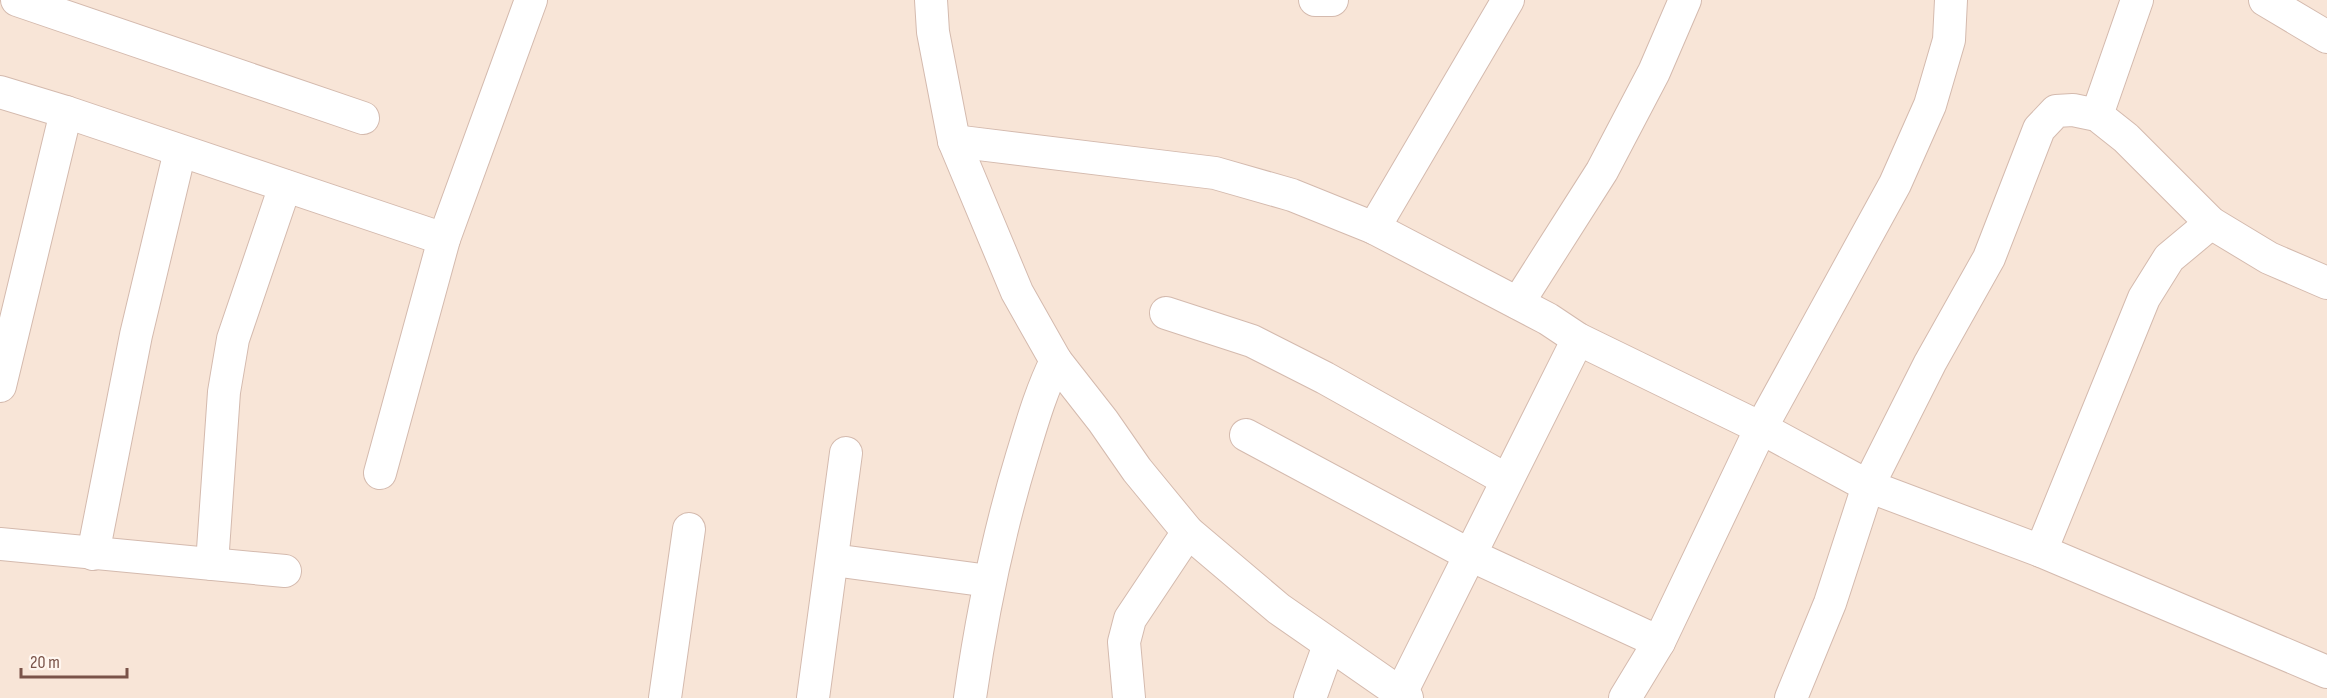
<svg xmlns="http://www.w3.org/2000/svg" width="2327" height="698" font-family="'Sofia Sans Condensed',sans-serif">
<style>
.residential{fill:#f8e5d7}
.lines{fill:none;stroke-linecap:round;stroke-linejoin:round}
.street-casing{stroke:#d4baae;stroke-width:34}
.street{stroke:#fff;stroke-width:32}
</style>
<rect width="100%" height="100%" fill="#fef2e7"/>
<!-- residential -->
<rect class="residential" x="0" y="0" width="2327" height="698"/>
<g class="lines">
<!-- street casing -->
<g class="street-casing">
<g id="street">
<polyline points="17,0 363,118"/>
<polyline points="931,0 933,32 954,141 1017,292 1056,361 1103,421 1137,470 1188,532 1279,609 1407,698"/>
<polyline points="1315,0 1332,0"/>
<polyline points="2265,0 2327,37"/>
<polyline points="0,92 66,112 444,239"/>
<polyline points="2097,115 2137,0"/>
<polyline points="954,141 1215,173 1292,195 1374,228 1548,319 1578,339 1761,428 1868,486 2041,551 2327,672"/>
<polyline points="1374,228 1508,0"/>
<polyline points="1518,303 1602,171 1654,72 1685,0"/>
<polyline points="1166,313 1252,341 1325,378 1507,480"/>
<polyline points="0,386 66,112"/>
<polyline points="1246,435 1470,555 1659,642"/>
<polyline points="380,473 444,239 531,0"/>
<polyline points="0,544 285,571"/>
<polyline points="2041,551 2144,298 2169,258 2211,223"/>
<polyline points="93,554 136,335 180,151"/>
<polyline points="833,560 989,581"/>
<polyline points="212,564 224,392 233,339 285,186"/>
<polyline points="1401,693 1578,339"/>
<polyline points="665,698 689,529"/>
<polyline points="813,698 846,453"/>
<path d="M970,698C982,613 997,538 1022,456C1032,423 1041,391 1056,361"/>
<polyline points="1129,698 1124,642 1130,619 1188,532"/>
<polyline points="1310,698 1329,645"/>
<polyline points="1625,698 1659,642 1761,428 1895,184 1930,105 1949,40 1951,0"/>
<polyline points="1791,698 1830,603 1868,486 1930,363 1989,258 2039,129 2056,111 2073,110 2097,115 2126,138 2211,223 2269,258 2327,283"/>
</g>
</g>
<!-- street -->
<use href="#street" class="street"/>
</g>
<!-- scale -->
<path d="M21 668v9h106v-9" fill="none" stroke="#7a5349" stroke-width="3"/>
<text x="30" y="668" font-size="18" fill="#7a5349" stroke="#fff6ef" stroke-width="4.5" paint-order="stroke">20 m</text>
</svg>
